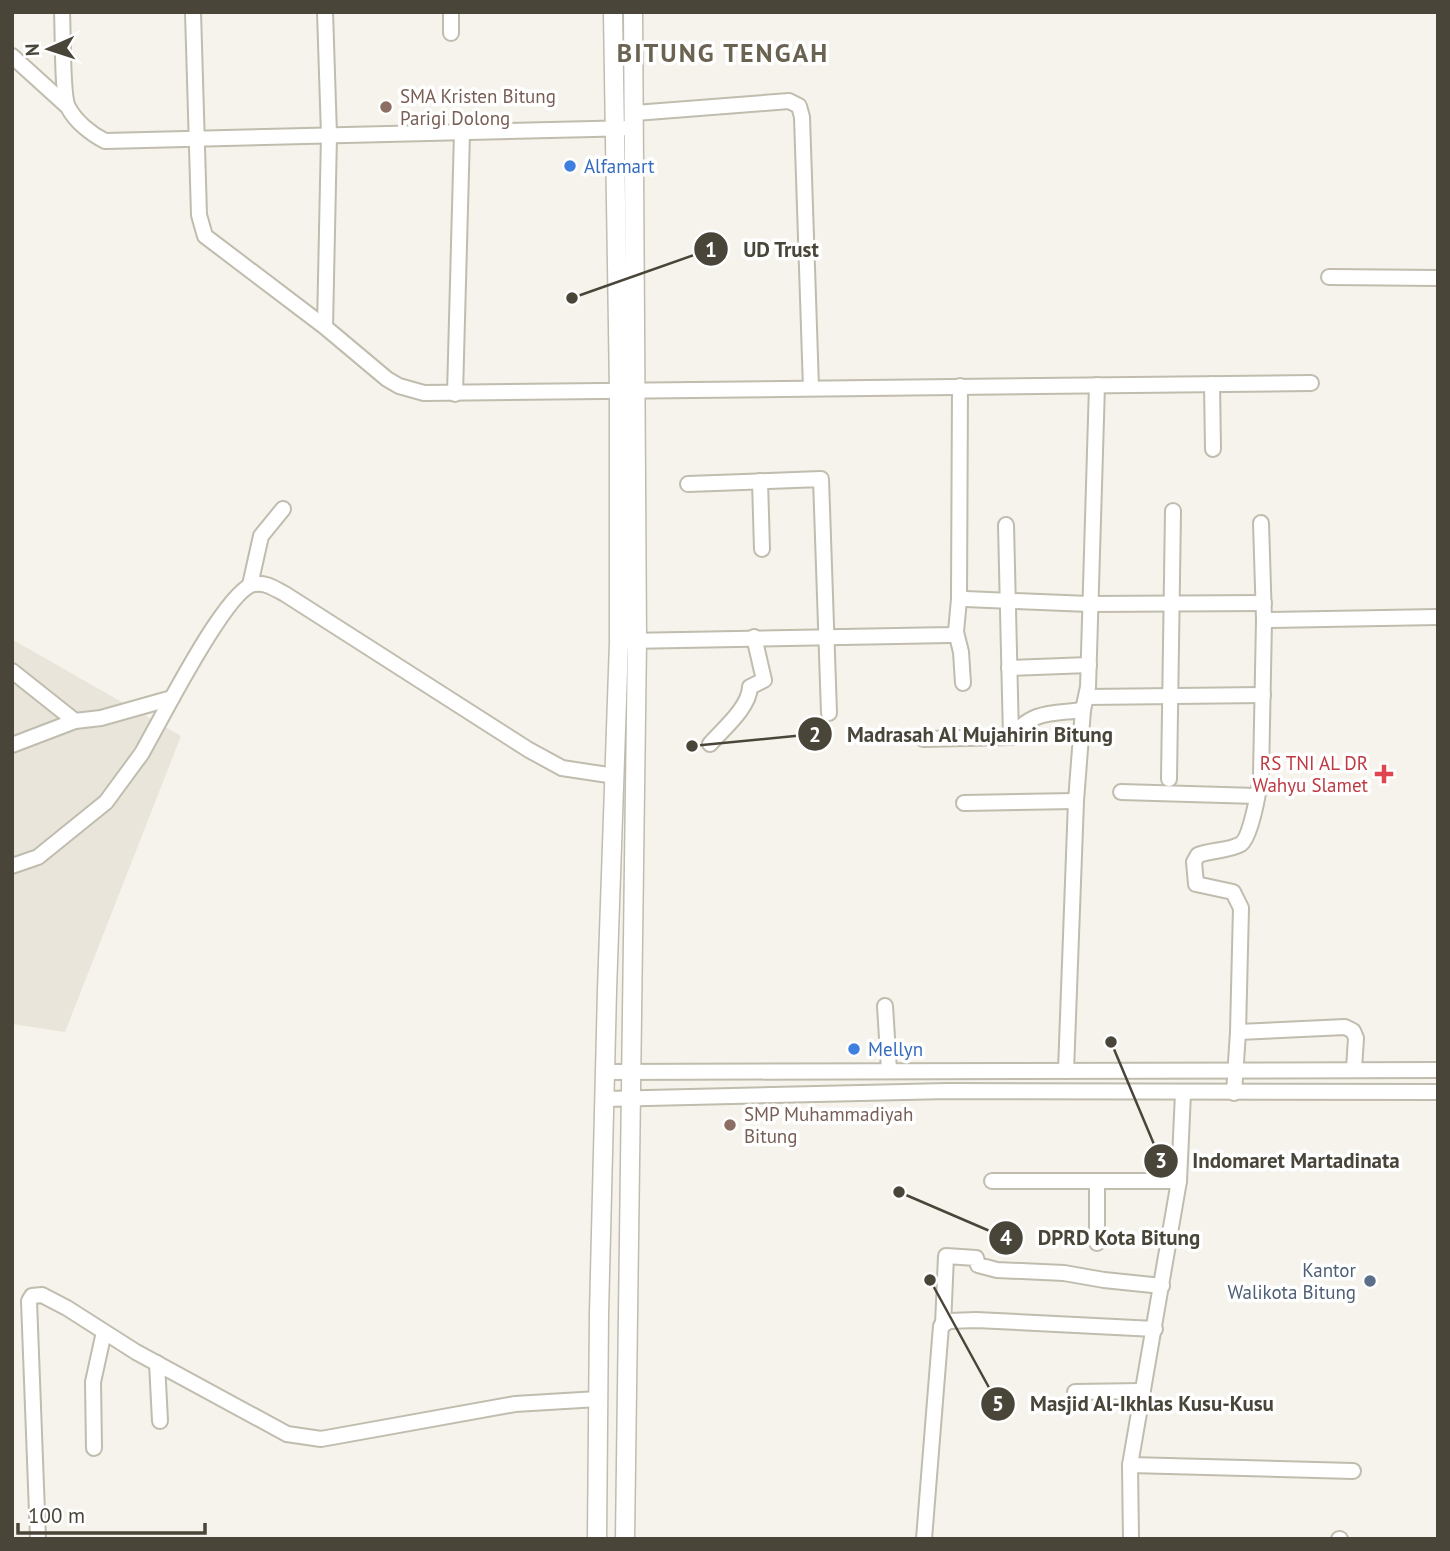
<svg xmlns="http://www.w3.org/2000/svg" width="1450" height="1551" font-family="'PT Sans',sans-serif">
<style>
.residential{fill:#e9e5da}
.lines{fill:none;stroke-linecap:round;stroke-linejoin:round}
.minor-casing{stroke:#c0bcae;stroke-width:18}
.tertiary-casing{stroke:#c0bcae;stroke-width:21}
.minor{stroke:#fff;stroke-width:14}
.tertiary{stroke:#fff;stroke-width:18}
.education-dot{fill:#8d6e63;stroke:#fff;stroke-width:2.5}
.shop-dot{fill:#3f7fe0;stroke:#fff;stroke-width:2.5}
.health-dot{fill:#e0444e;stroke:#fff;stroke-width:2.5}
.service-dot{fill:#5c6f8a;stroke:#fff;stroke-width:2.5}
.labels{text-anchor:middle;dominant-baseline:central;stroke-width:7;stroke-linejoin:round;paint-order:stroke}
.education-label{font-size:19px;fill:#785e54;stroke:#fff;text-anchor:start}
.shop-label{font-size:19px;fill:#366cbe;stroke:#fff;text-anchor:start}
.health-label{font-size:19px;fill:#be3a42;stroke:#fff;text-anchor:end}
.service-label{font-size:19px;fill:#4e5e75;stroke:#fff;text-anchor:end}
.district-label{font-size:26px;font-weight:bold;letter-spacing:2px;fill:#6b6351;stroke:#fff}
.leader{fill:none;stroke:#494539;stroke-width:2.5}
.callout-dot{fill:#494539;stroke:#fff;stroke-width:2.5}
.mark-label{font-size:21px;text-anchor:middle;font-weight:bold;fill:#fff}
.callout-label{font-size:21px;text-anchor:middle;font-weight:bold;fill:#494539;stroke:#fff;stroke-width:7;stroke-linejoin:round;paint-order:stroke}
</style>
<rect width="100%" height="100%" fill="#f5f3eb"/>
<!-- residential -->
<polygon class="residential" points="12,641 15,641 181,736 65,1032 12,1024"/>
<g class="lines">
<!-- minor casing -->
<g class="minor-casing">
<g id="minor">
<path d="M62,12C63,29 62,96 68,107C75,121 91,134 105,141L635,128"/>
<polyline points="193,12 199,215 205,236 325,327 387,379 399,386 424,393 1311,383"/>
<polyline points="451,12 451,33"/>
<polyline points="12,56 66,105"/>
<polyline points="635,113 789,101 799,106 802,117 811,388"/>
<polyline points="1329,277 1438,278"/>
<polyline points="325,327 329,135 325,12"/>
<polyline points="1212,384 1213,449"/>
<polyline points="455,394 462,133"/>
<polyline points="760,481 762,549"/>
<polyline points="688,484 821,479 829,713"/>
<polyline points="1006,525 1011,737"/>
<polyline points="250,585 261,536 283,509"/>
<polyline points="965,599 1089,604 1264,603"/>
<polyline points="1264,620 1438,617"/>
<polyline points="956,632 961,652 963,683"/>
<polyline points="626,641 950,635 956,632 959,599 960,386"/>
<polyline points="1009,668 1089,665"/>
<polyline points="12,671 75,721"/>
<polyline points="1087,697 1263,695"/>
<path d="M923,739L1011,737C1033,710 1051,714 1083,710"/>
<path d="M710,744C723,729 749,708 750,687L764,680L754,637"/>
<path d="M12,745L75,721L101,718L172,698C185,675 231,589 254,584C266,582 275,589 285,594L529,750L562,768L615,776"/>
<polyline points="1169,779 1173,511"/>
<polyline points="1121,792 1257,796"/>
<polyline points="964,803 1076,801"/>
<polyline points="12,866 38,857 106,802 142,753 172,698"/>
<polyline points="885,1006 889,1070"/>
<polyline points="1238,1032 1345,1027 1353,1031 1356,1038 1354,1069"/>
<polyline points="1066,1071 1076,801 1083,710 1088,687 1097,385"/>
<polyline points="606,1072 1438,1070"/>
<path d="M1234,1093L1238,1032L1241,908L1233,892L1196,884L1194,862L1198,855C1211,850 1229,851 1241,844C1251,837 1259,789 1261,776L1264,620L1261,523"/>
<polyline points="605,1099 948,1091 1438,1092"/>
<polyline points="992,1181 1179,1181"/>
<polyline points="1097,1181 1097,1243"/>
<polyline points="943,1325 946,1256 976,1258 978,1265 997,1270 1064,1273 1104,1280 1162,1286"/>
<polyline points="157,1363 160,1421"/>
<polyline points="1075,1392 1143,1391"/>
<polyline points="94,1448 93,1382 104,1332"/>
<polyline points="1130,1465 1353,1471"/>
<polyline points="38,1539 29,1301 32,1296 42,1295 67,1308 136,1352 287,1434 321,1439 515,1404 598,1399"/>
<polyline points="924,1539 941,1326 949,1321 976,1320 1155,1329"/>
<polyline points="1131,1539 1130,1465 1179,1181 1183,1093"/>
<polyline points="1339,1539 1340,1539"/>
</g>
</g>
<!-- tertiary casing -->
<g class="tertiary-casing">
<g id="tertiary">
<polyline points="597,1539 599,1314 607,991 619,642 619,390 613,12"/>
<polyline points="625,1539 637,640 633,12"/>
</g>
</g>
<!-- minor -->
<use href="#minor" class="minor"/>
<!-- tertiary -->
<use href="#tertiary" class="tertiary"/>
</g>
<!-- markers -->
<g class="education-dot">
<circle cx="386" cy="107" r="7"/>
<circle cx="730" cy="1125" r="7"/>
</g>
<g class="shop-dot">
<circle cx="570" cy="166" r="7"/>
<circle cx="854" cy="1049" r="7"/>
</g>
<path class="health-dot" d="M1380.5 763.5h7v7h7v7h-7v7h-7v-7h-7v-7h7z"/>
<circle class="service-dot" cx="1370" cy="1281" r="7"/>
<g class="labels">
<!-- education labels -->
<g class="education-label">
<text x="400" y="96">SMA Kristen Bitung<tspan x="400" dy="22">Parigi Dolong</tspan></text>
<text x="744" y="1114">SMP Muhammadiyah<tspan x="744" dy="22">Bitung</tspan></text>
</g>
<!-- shop labels -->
<g class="shop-label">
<text x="584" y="166">Alfamart</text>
<text x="868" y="1049">Mellyn</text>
</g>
<!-- health labels -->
<g class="health-label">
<text x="1368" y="763">RS TNI AL DR<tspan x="1368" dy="22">Wahyu Slamet</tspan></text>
</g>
<!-- service labels -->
<g class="service-label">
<text x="1356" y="1270">Kantor<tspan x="1356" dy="22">Walikota Bitung</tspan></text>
</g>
<!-- district labels -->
<g class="district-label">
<text x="723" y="52">BITUNG TENGAH</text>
</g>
</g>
<!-- callouts -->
<path class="leader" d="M572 298L711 249M692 746L815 734M1111 1042L1161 1161M899 1192L1006 1238M930 1280L998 1404"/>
<g class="callout-dot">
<circle cx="572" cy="298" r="7"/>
<circle cx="692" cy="746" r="7"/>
<circle cx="1111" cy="1042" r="7"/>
<circle cx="899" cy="1192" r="7"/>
<circle cx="930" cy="1280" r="7"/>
<circle cx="711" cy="249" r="18"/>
<circle cx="815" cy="734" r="18"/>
<circle cx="1161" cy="1161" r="18"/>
<circle cx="1006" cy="1238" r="18"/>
<circle cx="998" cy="1404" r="18"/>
</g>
<g class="mark-label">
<text x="711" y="257">1</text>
<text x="815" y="742">2</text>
<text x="1161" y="1168">3</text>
<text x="1006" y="1245">4</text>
<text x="998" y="1411">5</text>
</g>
<g class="callout-label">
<text x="781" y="257">UD Trust</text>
<text x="980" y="742">Madrasah Al Mujahirin Bitung</text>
<text x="1296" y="1168">Indomaret Martadinata</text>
<text x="1119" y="1245">DPRD Kota Bitung</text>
<text x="1152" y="1411">Masjid Al-Ikhlas Kusu-Kusu</text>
</g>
<!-- border -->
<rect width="1450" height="1551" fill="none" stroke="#494539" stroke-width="28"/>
<!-- north arrow -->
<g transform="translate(49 49) rotate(267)" stroke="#ffffff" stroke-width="5" paint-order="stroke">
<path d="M0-5L12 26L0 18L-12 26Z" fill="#494539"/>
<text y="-10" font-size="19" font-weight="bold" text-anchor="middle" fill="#494539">N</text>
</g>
<!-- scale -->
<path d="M18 1523v10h187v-10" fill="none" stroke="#494539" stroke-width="3.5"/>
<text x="28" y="1523" font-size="21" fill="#494539" stroke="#ffffff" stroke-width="5" paint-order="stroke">100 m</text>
</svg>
